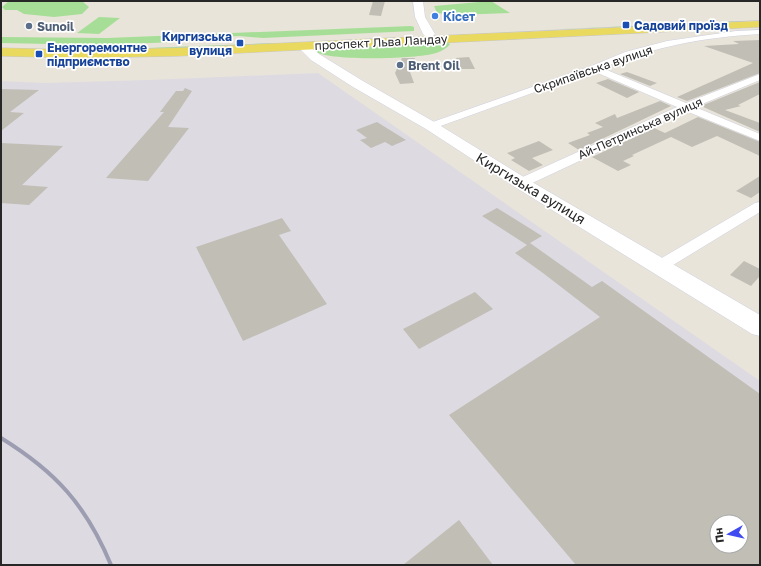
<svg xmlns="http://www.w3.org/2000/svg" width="761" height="566" font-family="'Golos Text',sans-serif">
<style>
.industrial{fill:#dddae2;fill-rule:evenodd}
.green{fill:#a7de97}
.building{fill:#c1beb6;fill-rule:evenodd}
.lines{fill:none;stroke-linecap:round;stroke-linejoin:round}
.street-casing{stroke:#ced0e0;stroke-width:1}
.secondary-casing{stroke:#ced0e0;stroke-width:1}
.primary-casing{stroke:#c7c7c7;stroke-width:1}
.street{fill:#fff;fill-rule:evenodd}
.secondary{fill:#fff;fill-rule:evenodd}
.primary{fill:#e9d95e;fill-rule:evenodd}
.rail{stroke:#9c9db1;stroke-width:4}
.shop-dot{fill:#3f7fe0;stroke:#fff;stroke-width:1.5}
.transit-dot{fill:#1a4fb4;stroke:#fff;stroke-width:1.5}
.service-dot{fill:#5c6f8a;stroke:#fff;stroke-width:1.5}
.labels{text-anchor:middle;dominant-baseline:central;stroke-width:3.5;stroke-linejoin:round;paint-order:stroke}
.far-shop-label{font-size:12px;font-weight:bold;fill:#366cbe;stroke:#fff;text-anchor:start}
.far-transit-label{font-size:12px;font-weight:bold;fill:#164399;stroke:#fff;text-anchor:start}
.far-service-label{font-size:12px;font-weight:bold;fill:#4e5e75;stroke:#fff;text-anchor:start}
.far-street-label{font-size:12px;fill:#272727;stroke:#fff}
.street-label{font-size:14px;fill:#272727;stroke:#fff}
</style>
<rect width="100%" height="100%" fill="#e9e4d9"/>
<!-- industrial -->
<path class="industrial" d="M318,73L760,381V565H1V81L45,83L149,80ZM717,522H741V546H717Z"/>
<!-- green -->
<g class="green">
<polygon points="9,1 82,1 89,7 82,14 54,17 24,14 17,10 5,10 2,7"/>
<polygon points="491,1 510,13 456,15 437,13 434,6"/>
<polygon points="99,17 120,18 99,34 77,33"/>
<polygon points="741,21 744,22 541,30"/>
<polygon points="411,26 414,27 414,31 263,38 239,36 221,37 205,41 97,45 1,43 1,37 107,38"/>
<path d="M447,42L450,44C447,49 438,53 432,54C412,59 332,61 316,52L319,49Z"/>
<polygon points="276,43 276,44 176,49 39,50 41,49 147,48"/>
</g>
<!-- building -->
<g class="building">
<polygon points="373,1 385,1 381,16 369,15"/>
<polygon points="760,40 760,73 687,101 677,97 753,63 704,46 739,44 733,41"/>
<polygon points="469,57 475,69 461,69 456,58"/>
<polygon points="402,58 415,58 410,72 414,83 400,84 395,73"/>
<polygon points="627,72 657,83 650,86 620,74"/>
<polygon points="608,79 639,92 627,98 596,83"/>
<polygon points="760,82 760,94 738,105 741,106 725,110 760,123 760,132 701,106"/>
<polygon points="185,88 192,91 168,127 189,128 148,181 106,178 164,112 160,112 176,91 183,91"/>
<polygon points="1,89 39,90 10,112 24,113 1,131"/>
<polygon points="660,101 671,106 579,150 568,143 590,135 587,133 603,127 595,123 615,114 617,118"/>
<polygon points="698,117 760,142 760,156 717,136 692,147 671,137 632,155 634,156 623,161 631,165 618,171 592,157 654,128 665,133"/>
<polygon points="377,122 406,140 392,146 385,142 371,148 360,140 367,138 356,130"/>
<polygon points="539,141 553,150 532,158 543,165 529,171 511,160 515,158 507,153"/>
<polygon points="1,143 63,146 22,185 48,187 29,205 1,203"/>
<polygon points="760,176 760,192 751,198 736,191"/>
<path d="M497,208L542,236L530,243L592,287L602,281L760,394V565H576L449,415L600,317L543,273L515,253L527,245L482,216ZM717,522H741V546H717Z"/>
<polygon points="282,218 291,231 279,235 327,304 243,341 196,247"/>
<polygon points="744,261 760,269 760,276 751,286 730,275"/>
<polygon points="475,292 493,309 419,349 403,329"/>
<polygon points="459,520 493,565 403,565"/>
</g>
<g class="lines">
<!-- street casing -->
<g class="street-casing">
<g id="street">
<path d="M760,30V34C704,37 653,47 602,68L686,103L760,74V80L695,107L760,134V141L686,111L526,186H516L515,183L516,180L677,107L593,71L435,128H427L426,126L427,124L594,65L625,52L667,41L736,31Z"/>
<polygon points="760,202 760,212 665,270 660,271 655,270 652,266 655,262 755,203"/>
</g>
</g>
<!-- secondary casing -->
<g class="secondary-casing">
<g id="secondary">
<polygon points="413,1 423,1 425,17 435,34 433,36 425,36 423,34 415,17"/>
<polygon points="303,43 307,44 319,54 363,81 436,123 527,179 760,315 760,336 752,334 515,187 426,129 353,87 311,60 297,46 299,44"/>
</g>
</g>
<!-- primary casing -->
<g class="primary-casing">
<polygon id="primary" points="760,21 760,27 179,56 80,58 1,56 1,48 80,50 179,48"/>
</g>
<!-- street -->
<use href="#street" class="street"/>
<!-- secondary -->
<use href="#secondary" class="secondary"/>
<!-- primary -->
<use href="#primary" class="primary"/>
<!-- rail -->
<path class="rail" d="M1,438C56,472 86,505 111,565"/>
</g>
<!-- markers -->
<circle class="shop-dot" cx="435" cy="16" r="4"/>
<g class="transit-dot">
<rect x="622" y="21" width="8" height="8" rx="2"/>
<rect x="236" y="39" width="8" height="8" rx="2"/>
<rect x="35" y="50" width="8" height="8" rx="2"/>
</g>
<g class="service-dot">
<circle cx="29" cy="26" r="4"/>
<circle cx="400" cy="65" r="4"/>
</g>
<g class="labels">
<!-- far-shop labels -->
<g class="far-shop-label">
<text x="443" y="16">Кісет</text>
</g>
<!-- far-transit labels -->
<g class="far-transit-label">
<text x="634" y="25">Садовий проїзд</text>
<text x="232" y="36" text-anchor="end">Киргизська<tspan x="232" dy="14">вулиця</tspan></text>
<text x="47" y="47">Енергоремонтне<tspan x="47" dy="14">підприємство</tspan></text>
</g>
<!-- far-service labels -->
<g class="far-service-label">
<text x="37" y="26">Sunoil</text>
<text x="408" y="65">Brent Oil</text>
</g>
<!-- far-street labels -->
<g class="far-street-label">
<text transform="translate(381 42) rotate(-3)">проспект Льва Ландау</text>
<text transform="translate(593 69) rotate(-19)">Скрипаївська вулиця</text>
<text transform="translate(640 128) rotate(-24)">Ай-Петринська вулиця</text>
</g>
<!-- street labels -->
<g class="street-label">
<text transform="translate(531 188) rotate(31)">Киргизька вулиця</text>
</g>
</g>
<!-- border -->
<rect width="761" height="566" fill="none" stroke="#272727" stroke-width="4"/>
<!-- north arrow -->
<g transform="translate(729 534) rotate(262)"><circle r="19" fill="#ffffff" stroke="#a9a9a9"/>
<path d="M0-3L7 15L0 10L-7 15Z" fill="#3f4bf1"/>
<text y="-6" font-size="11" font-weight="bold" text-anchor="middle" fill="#272727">Пн</text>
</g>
</svg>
